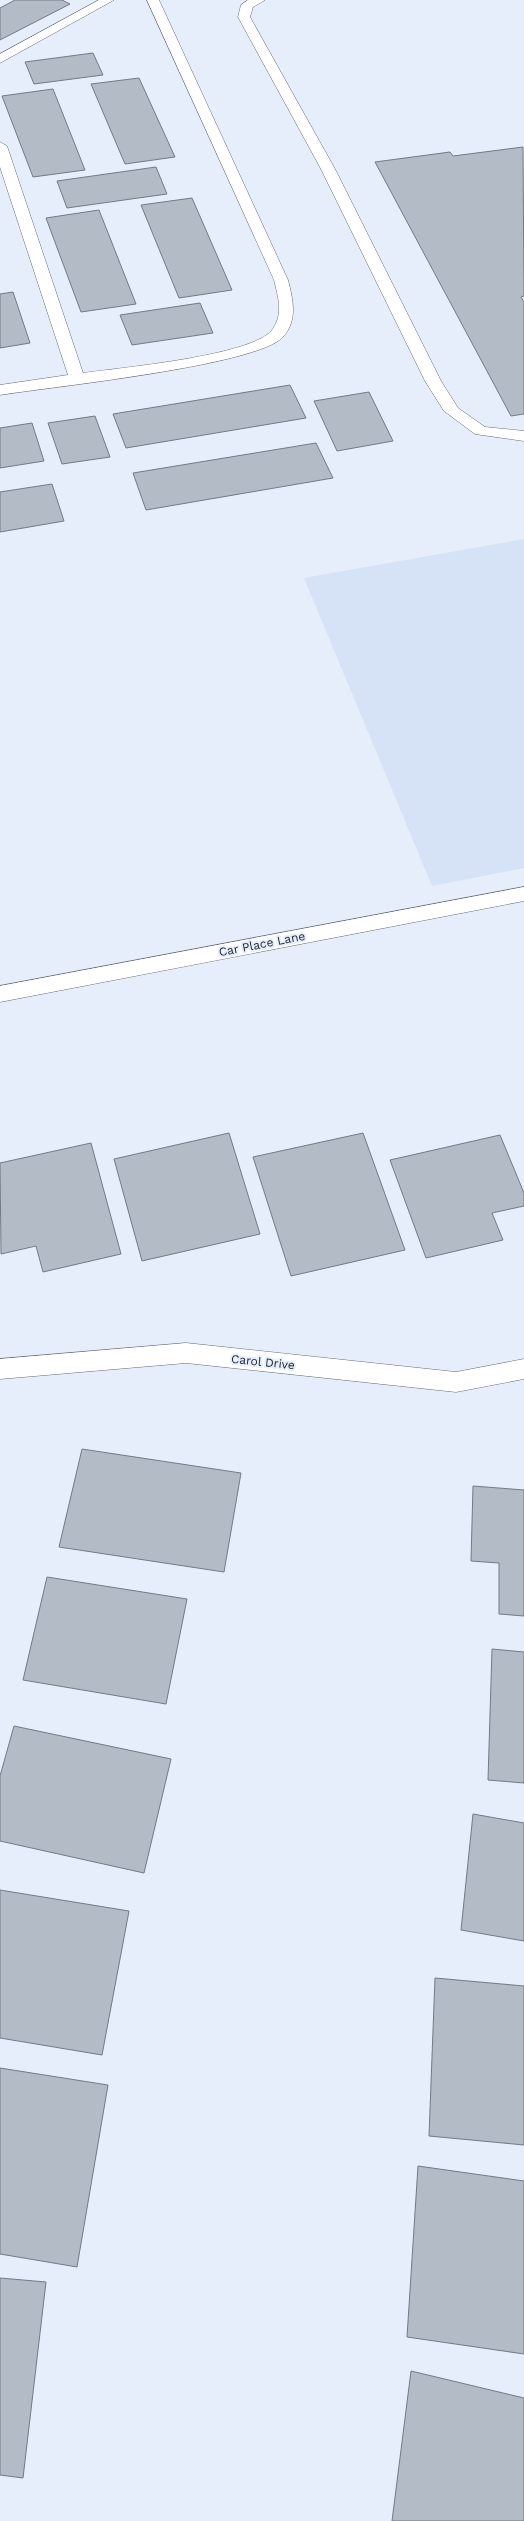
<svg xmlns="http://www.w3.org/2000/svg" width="524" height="2521" font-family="'Work Sans',sans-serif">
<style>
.built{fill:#d6e3f6}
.building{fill:#b2bbc6;stroke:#727a85}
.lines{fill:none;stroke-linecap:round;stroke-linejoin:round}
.minor-casing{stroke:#626a74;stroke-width:1}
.minor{fill:#fff;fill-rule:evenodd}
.labels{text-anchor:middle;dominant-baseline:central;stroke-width:4;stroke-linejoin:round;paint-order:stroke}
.street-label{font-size:12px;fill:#25282d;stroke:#e5eefa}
</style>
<rect width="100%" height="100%" fill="#e5eefa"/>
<!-- built -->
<polygon class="built" points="524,539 524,868 432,886 304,578"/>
<!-- building -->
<g class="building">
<polygon points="15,0 62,0 70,4 0,40 0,8"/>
<polygon points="93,53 103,75 34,84 25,62"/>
<polygon points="139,78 175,157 125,164 91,84"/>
<polygon points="53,89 85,170 33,177 2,96"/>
<polygon points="523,147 524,296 521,297 524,302 524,414 511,416 375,162 450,152 453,156"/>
<polygon points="156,167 167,194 67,208 57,181"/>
<polygon points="192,198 232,290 179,298 141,205"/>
<polygon points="99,210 136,304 81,312 46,218"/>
<polygon points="13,292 30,343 0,348 0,294"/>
<polygon points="200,303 213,333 132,345 120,315"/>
<polygon points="290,385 306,418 126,448 113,414"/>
<polygon points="369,392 393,441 337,451 314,401"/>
<polygon points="95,416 110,457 62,464 48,423"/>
<polygon points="32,423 44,461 0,468 0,428"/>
<polygon points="316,443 333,478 146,510 133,473"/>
<polygon points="52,484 64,521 0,532 0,492"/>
<polygon points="229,1133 260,1234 142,1261 114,1159"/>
<polygon points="363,1133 405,1250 291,1276 253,1157"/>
<polygon points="500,1135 524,1193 524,1206 492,1213 503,1240 426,1258 390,1160"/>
<polygon points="91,1143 121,1254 43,1272 36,1246 1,1254 0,1163"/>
<polygon points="82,1449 241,1473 224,1572 59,1547"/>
<polygon points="473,1486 524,1490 524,1616 499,1614 499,1563 471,1561"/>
<polygon points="47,1577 187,1599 166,1704 23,1680"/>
<polygon points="492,1649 524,1652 524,1783 488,1780"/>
<polygon points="14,1726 171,1759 144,1873 0,1841 0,1776"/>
<polygon points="473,1814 524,1823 524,1941 461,1930"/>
<polygon points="0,1890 129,1911 102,2055 0,2038"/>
<polygon points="435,1978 524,1986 524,2145 429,2136"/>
<polygon points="0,2068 108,2085 77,2267 0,2254"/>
<polygon points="418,2166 524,2181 524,2354 407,2337"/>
<polygon points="0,2278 46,2282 23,2478 0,2475"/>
<polygon points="411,2371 524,2398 524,2521 392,2521"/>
</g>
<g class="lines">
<!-- minor casing -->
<g class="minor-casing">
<g id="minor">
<polygon points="99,0 114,0 0,63 0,54"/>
<path d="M147,0H159L288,280C293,300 298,320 283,337C256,366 49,387 0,395V385L68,375L0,167V142L7,146L83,373C119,368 252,356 272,330C284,314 278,297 274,280Z"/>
<polygon points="248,0 265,0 253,7 250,17 335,169 441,381 458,408 485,427 524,431 524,441 475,434 444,411 425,381 321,169 238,17 241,5"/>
<polygon points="524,887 524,901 0,1002 0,986"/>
<polygon points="186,1343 456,1372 524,1359 524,1379 456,1392 186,1363 0,1379 0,1359"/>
</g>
</g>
<!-- minor -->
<use href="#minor" class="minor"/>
</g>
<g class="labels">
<!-- street labels -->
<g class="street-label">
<text transform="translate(262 944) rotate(-11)">Car Place Lane</text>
<text transform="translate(263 1362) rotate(6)">Carol Drive</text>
</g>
</g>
</svg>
